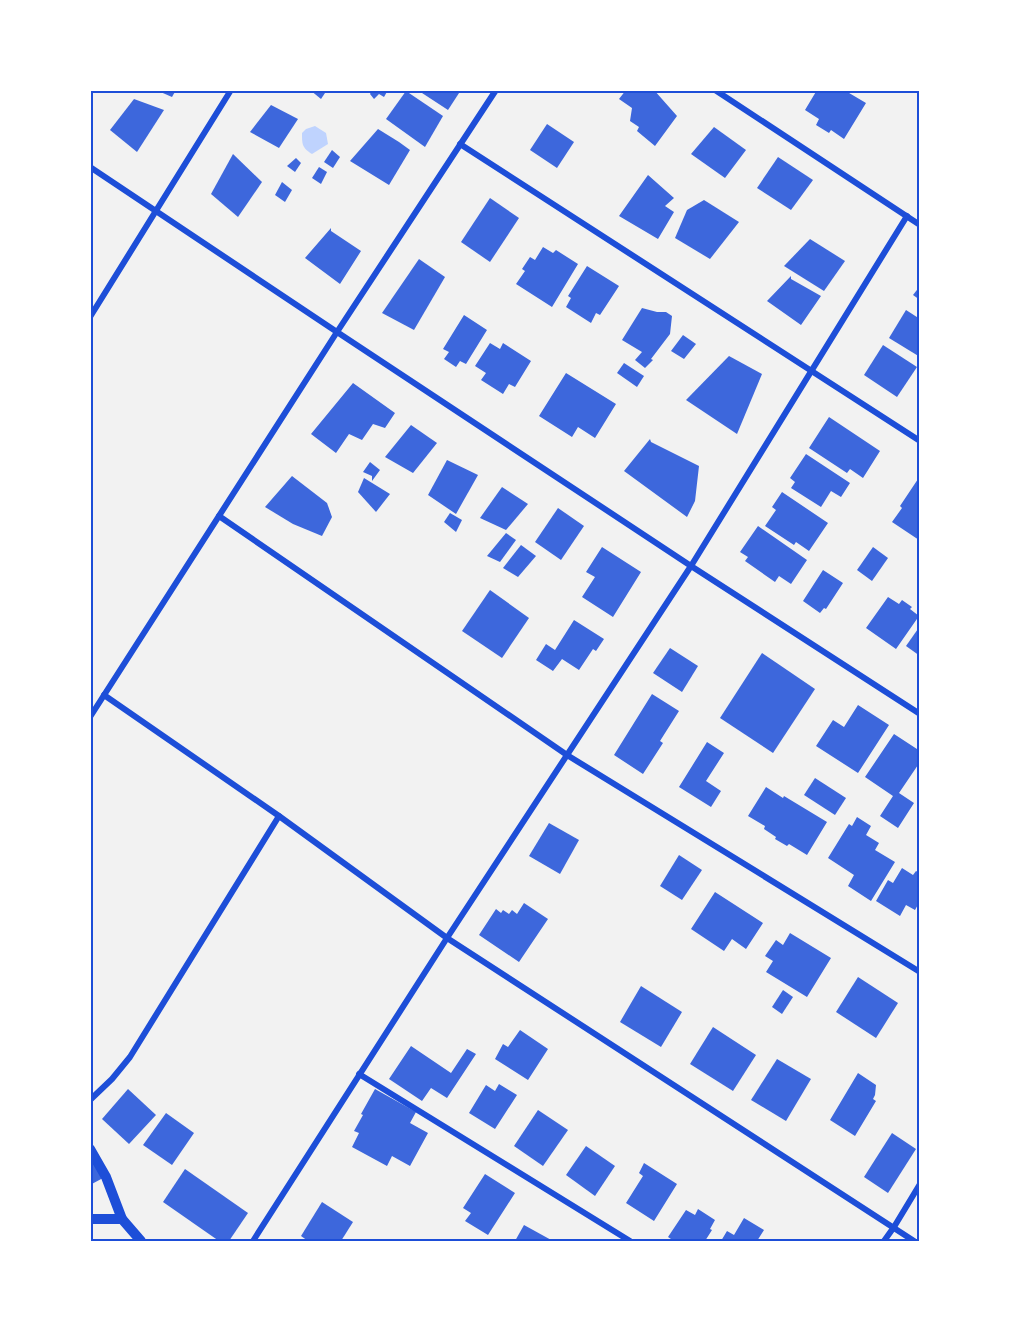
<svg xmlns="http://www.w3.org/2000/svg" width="1010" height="1331" font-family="Bitter,serif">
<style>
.water{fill:#bfd3fe}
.building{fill:#3d67dc}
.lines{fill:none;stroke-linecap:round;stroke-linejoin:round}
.minor{stroke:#1d4ed8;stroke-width:6}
.tertiary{stroke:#1d4ed8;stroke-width:10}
.neatline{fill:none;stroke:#1d4ed8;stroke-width:2}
</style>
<rect width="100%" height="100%" fill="#f2f2f2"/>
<!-- water -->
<path class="water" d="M315,126L326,133L328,144L312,154C302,148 302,144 302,133L306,129Z"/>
<!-- building -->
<g class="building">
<polygon points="156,90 176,90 172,97"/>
<polygon points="310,90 327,90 321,99"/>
<polygon points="372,90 388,90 384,97 379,94 374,99 370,94"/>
<polygon points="424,90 461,90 448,110 422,93"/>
<polygon points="626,90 654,90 677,116 655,146 637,131 639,127 630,121 632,108 619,99"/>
<polygon points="817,90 844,90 866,103 844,139 831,130 829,133 816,125 819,119 805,110"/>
<polygon points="406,91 443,116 425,147 386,119"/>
<polygon points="134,99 164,110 137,152 110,130"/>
<polygon points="271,105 298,119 279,148 250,132"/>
<polygon points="547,124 574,142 557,168 530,150"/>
<polygon points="714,127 746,150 725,178 691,154"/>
<polygon points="378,129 399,142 410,150 389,185 350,161"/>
<polygon points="332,150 340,157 333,168 324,162"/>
<polygon points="233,154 262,182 238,217 211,194"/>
<polygon points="778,157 813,180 791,210 757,188"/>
<polygon points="296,158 301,163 295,172 287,166"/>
<polygon points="319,167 327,172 321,184 312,178"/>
<polygon points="648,175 674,198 665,206 674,212 658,239 619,216"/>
<polygon points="282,182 292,190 285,202 275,195"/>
<polygon points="490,198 519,218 490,262 461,242"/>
<polygon points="704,200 739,222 710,259 675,238 687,210"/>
<polygon points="331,228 331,231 361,251 340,284 305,258"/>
<polygon points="810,239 845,261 824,291 784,266"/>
<polygon points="543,247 553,253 556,250 578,264 552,307 516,284 525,271 522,269 530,257 535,260"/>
<polygon points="419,259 445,277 414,330 382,313"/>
<polygon points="587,266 619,286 600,315 596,313 591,323 566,307 571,298 568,296"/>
<polygon points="791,276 791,279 821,296 801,325 767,301"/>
<polygon points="920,286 920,300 913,295"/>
<polygon points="642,308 657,312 666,312 672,316 670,334 651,359 653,360 645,368 635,360 642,352 622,340"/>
<polygon points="906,310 920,319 920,357 889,338"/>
<polygon points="464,315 487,330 466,364 460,361 456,367 444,359 449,352 443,349"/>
<polygon points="683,335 696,344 684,359 671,351"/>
<polygon points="490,343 500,349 503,343 531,361 515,387 509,384 503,394 481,380 486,373 475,366"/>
<polygon points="883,345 917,367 897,397 864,375"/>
<polygon points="729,356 762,374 737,434 686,400"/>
<polygon points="624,363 644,376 637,387 617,373"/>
<polygon points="566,373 616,404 595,438 578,427 572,437 539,416"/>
<polygon points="353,383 395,413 385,428 373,424 362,440 349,434 336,453 311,434"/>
<polygon points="829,417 880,451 863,478 850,469 847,473 809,448"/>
<polygon points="411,425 437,443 413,473 385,457"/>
<polygon points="650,439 651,442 699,466 695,501 687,517 624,471"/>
<polygon points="806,454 850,483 841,497 831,491 821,507 791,488 795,482 790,478"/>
<polygon points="447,460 478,475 456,514 428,495"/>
<polygon points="370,462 380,470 372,481 372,476 363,472"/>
<polygon points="292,476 327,503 332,517 322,536 293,524 265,507"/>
<polygon points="920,476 920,538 919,540 892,522 902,508 900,506"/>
<polygon points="364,478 390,494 376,512 358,492"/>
<polygon points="502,487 528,504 506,530 480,518"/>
<polygon points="782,492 828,523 809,551 796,542 794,545 765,526 776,510 772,507"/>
<polygon points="558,508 584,526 561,560 535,542"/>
<polygon points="450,513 462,520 456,532 444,522"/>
<polygon points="758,526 807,560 791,584 779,576 775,582 745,561 748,557 740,552"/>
<polygon points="506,533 516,540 500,562 487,556"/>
<polygon points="521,545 536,556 518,577 503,568"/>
<polygon points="602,547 641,572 613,617 582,597 595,577 586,572"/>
<polygon points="873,547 888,558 872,581 857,570"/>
<polygon points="823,570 843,583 826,609 824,608 820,613 803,601"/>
<polygon points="490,590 529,618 502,658 462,631"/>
<polygon points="888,597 899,604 902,600 912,607 910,609 919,616 896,649 866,628"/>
<polygon points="574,620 604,639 596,651 593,649 579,670 562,659 553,671 536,660 546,644 555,650"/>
<polygon points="920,626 920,656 906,646"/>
<polygon points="670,648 698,666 682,692 653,673"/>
<polygon points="762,653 815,689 773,753 720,718"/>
<polygon points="652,694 679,711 660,741 663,743 643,774 614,755"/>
<polygon points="858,705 889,725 858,773 816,746 833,720 844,727"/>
<polygon points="894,734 920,751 920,762 899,793 914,803 898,828 880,816 893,796 865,777"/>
<polygon points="707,742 724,753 706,781 721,791 711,807 679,787"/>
<polygon points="815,778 846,798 835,815 804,795"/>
<polygon points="766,787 783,798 784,796 827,822 807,855 789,844 787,846 775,839 776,837 764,829 765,826 748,816"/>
<polygon points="857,817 871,826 866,835 879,843 875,850 895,862 871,901 848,886 854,875 828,858 849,824 852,826"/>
<polygon points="549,823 579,840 560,874 529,856"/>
<polygon points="679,855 702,870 682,900 660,886"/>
<polygon points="902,868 913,875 916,871 920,873 920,901 915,910 906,905 900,916 876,901 888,880 893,883"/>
<polygon points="715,892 763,923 746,949 732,939 724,951 691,929"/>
<polygon points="524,903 548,919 519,962 479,935 496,909 501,913 503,910 509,914 512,910 517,914"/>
<polygon points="790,933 831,958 807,997 766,972 773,961 765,956 776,940 783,945"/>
<polygon points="858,977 898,1003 876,1038 836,1012"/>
<polygon points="641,986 682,1012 661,1047 620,1022"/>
<polygon points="783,990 793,997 782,1014 772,1007"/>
<polygon points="713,1027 756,1055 733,1091 690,1064"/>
<polygon points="520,1030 548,1049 528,1080 495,1059 503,1044 508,1047"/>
<polygon points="411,1046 451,1073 467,1049 476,1054 447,1098 431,1088 422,1101 389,1079"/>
<polygon points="777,1059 811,1079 786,1121 751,1100"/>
<polygon points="858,1073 876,1085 875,1095 873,1099 876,1101 855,1136 830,1120"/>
<polygon points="499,1084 517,1095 495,1129 469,1113 486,1085 495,1091"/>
<polygon points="128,1089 156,1115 129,1144 102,1119"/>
<polygon points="375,1089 416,1112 410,1123 428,1133 410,1166 392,1156 387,1166 352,1147 359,1133 354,1131 363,1115 361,1114"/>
<polygon points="538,1110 568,1130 543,1166 514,1146"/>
<polygon points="166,1113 194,1133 172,1165 143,1145"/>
<polygon points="892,1133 916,1149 888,1193 864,1177"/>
<polygon points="586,1146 615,1166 595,1196 566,1175"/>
<polygon points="90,1155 103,1178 90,1185"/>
<polygon points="644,1163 677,1184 654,1221 626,1203 643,1176 639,1173"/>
<polygon points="185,1169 248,1213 229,1241 219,1241 163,1202"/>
<polygon points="485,1174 515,1193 488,1235 465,1221 471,1213 463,1208"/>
<polygon points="322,1202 353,1222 341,1241 308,1241 301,1236"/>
<polygon points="698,1209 715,1220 710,1229 712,1230 705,1241 674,1241 668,1237 686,1210 695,1215"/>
<polygon points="744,1218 764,1230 757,1241 721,1241 727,1231 734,1235"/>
<polygon points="524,1225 553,1241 515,1241"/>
</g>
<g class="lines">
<!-- minor -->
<g class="minor">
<polyline points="715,90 920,225"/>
<polyline points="460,144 920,441"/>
<polyline points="90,167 337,332 691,566 920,714"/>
<polyline points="90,317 231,90"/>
<polyline points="219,516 567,755 920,972"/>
<polyline points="104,695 279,816 447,938 914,1241"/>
<polyline points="90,717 337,332 496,90"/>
<polyline points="359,1074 630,1241"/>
<polyline points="90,1100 112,1079 130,1057 279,816"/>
<polyline points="253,1241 447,938 691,566 907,216"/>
<polyline points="884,1241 894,1227 920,1184"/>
</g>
<!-- tertiary -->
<g class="tertiary">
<polyline points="90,1149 106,1177 122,1219 141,1241"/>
<polyline points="90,1219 122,1219"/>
</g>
</g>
<!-- border -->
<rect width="1010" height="1331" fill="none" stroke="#ffffff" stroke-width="183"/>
<rect x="92" y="92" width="826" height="1148" class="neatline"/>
</svg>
